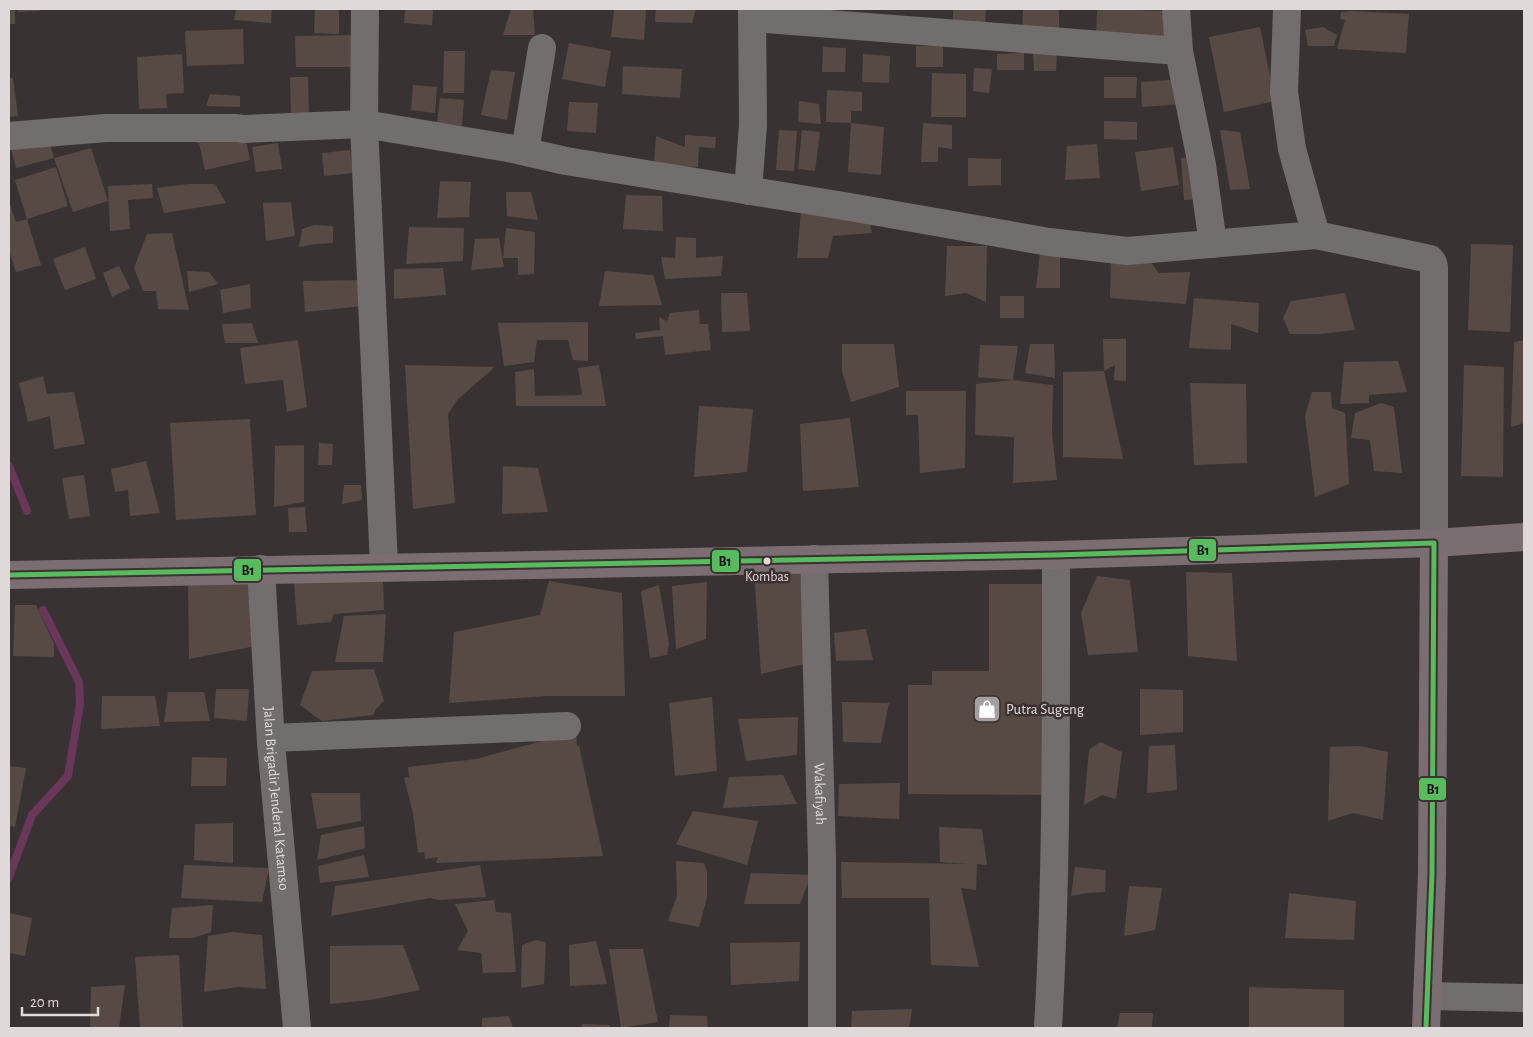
<svg xmlns="http://www.w3.org/2000/svg" width="1533" height="1037" font-family="'Alegreya Sans',sans-serif">
<style>
.lines{fill:none;stroke-linecap:round;stroke-linejoin:round}
.stream{stroke:#6a375b;stroke-width:8}
.building{fill:#574a45}
.minor{stroke:#736e6e;stroke-width:28}
.major{stroke:#7a6e72;stroke-width:28}
.bus-1-casing{stroke:#3a3130;stroke-width:9}
.bus-1{stroke:#58bb5e;stroke-width:5}
.bus-dot{fill:#e0d9d9;stroke:#3a3130;stroke-width:2}
.labels{text-anchor:middle;dominant-baseline:central;stroke-width:5;stroke-linejoin:round;paint-order:stroke}
.bus-label{font-size:14px;fill:#e0d9d9;stroke:#3a3130}
.poi-label{font-size:15px;fill:#e0d9d9;stroke:#3a3130;text-anchor:start}
.street-label{font-size:15px;fill:#e0d9d9;stroke:#3a3130}
.line-badge{stroke:#3a3130;stroke-width:2}
.pale-badge-label{font-size:14px;text-anchor:middle;font-weight:bold;fill:#111}
</style>
<rect width="100%" height="100%" fill="#383332"/>
<g class="lines">
<!-- stream -->
<g class="stream">
<polyline points="9,466 27,511"/>
<polyline points="9,877 32,815 68,776 80,704 79,682 43,610"/>
</g>
</g>
<!-- building -->
<g class="building">
<rect x="9" y="9" width="6" height="15"/>
<polygon points="18,9 40,9 40,11 18,12"/>
<polygon points="236,9 272,9 271,23 234,20"/>
<polygon points="315,9 339,9 339,34 314,33"/>
<polygon points="405,9 433,9 432,25 404,23"/>
<polygon points="511,9 533,9 535,35 503,35"/>
<polygon points="614,9 646,10 644,40 611,37"/>
<polygon points="656,9 696,9 692,23 655,22"/>
<polygon points="953,9 986,9 985,29 953,28"/>
<polygon points="1023,9 1059,9 1059,32 1022,32"/>
<polygon points="1097,9 1171,11 1171,39 1096,37"/>
<polygon points="1352,11 1409,14 1406,53 1337,49 1345,20 1340,19 1341,12"/>
<polygon points="1260,27 1275,101 1224,112 1209,37"/>
<polygon points="1323,27 1337,35 1334,46 1308,46 1305,30"/>
<polygon points="243,29 244,64 187,66 185,31"/>
<polygon points="353,35 353,67 296,67 295,36"/>
<polygon points="569,43 611,51 605,87 562,79"/>
<rect x="916" y="46" width="27" height="21"/>
<polygon points="823,47 846,48 845,72 822,72"/>
<polygon points="444,51 465,51 464,93 443,93"/>
<polygon points="1057,51 1056,71 1034,71 1033,52"/>
<polygon points="1024,53 1024,70 997,70 997,54"/>
<polygon points="182,54 184,93 166,94 167,108 139,109 137,57"/>
<polygon points="863,54 890,56 889,83 862,82"/>
<polygon points="623,66 682,69 680,98 622,94"/>
<polygon points="974,68 992,69 989,93 973,91"/>
<polygon points="491,70 515,72 507,120 481,115"/>
<polygon points="932,73 966,74 966,117 931,117"/>
<polygon points="290,77 308,77 309,114 291,114"/>
<polygon points="1104,77 1137,77 1136,98 1104,98"/>
<polygon points="9,78 13,78 18,116 9,117"/>
<polygon points="1182,79 1184,104 1142,107 1141,82"/>
<polygon points="413,85 437,87 435,113 411,110"/>
<polygon points="827,90 862,92 862,111 851,111 851,123 826,122"/>
<polygon points="210,94 240,96 240,107 206,106"/>
<polygon points="440,98 464,100 462,126 437,123"/>
<polygon points="799,101 819,104 821,124 798,122"/>
<polygon points="569,102 598,103 596,133 567,131"/>
<polygon points="1104,121 1137,122 1137,140 1104,139"/>
<polygon points="851,123 884,127 881,175 848,172"/>
<polygon points="923,123 952,125 952,149 938,147 938,162 921,162"/>
<polygon points="45,125 54,158 91,148 108,201 73,212 54,158 16,168 9,141"/>
<polygon points="779,130 797,131 794,171 776,170"/>
<polygon points="802,130 820,132 815,171 798,169"/>
<polygon points="1220,130 1240,132 1250,189 1230,190"/>
<polygon points="244,131 250,160 205,170 199,143 194,142"/>
<polygon points="685,135 716,137 715,148 699,147 698,167 654,165 656,136 685,147"/>
<polygon points="278,143 282,169 256,172 252,147"/>
<polygon points="1097,144 1100,178 1065,180 1067,146"/>
<polygon points="1173,147 1179,185 1141,191 1135,152"/>
<polygon points="350,150 353,173 324,176 322,153"/>
<polygon points="1199,157 1201,199 1184,200 1181,158"/>
<polygon points="968,158 1001,159 1001,185 968,186"/>
<polygon points="56,167 68,206 27,219 15,180"/>
<polygon points="440,181 471,182 469,217 437,218"/>
<polygon points="152,184 153,198 128,200 130,229 110,231 108,186"/>
<polygon points="188,184 215,184 226,203 164,213 157,188"/>
<polygon points="506,192 531,192 538,220 507,216"/>
<polygon points="626,195 662,196 663,231 623,229"/>
<polygon points="9,202 16,222 27,219 41,265 16,272 9,250"/>
<polygon points="291,202 295,236 266,241 263,203"/>
<polygon points="801,210 869,218 872,233 833,236 828,258 797,258"/>
<polygon points="314,225 333,226 333,243 316,244 299,247 302,229"/>
<polygon points="409,227 464,228 463,261 406,264"/>
<polygon points="506,228 535,232 534,274 518,275 518,258 503,258"/>
<polygon points="172,233 189,310 158,309 156,291 143,291 134,268 147,234"/>
<polygon points="676,237 696,238 696,258 723,256 721,276 665,279 661,257 675,258"/>
<polygon points="499,238 504,267 471,270 475,239"/>
<polygon points="1471,244 1513,245 1510,332 1468,330"/>
<polygon points="947,246 987,246 986,302 966,293 945,296"/>
<polygon points="85,247 96,279 65,290 53,259"/>
<polygon points="1040,253 1060,253 1060,288 1036,288"/>
<polygon points="1111,259 1150,261 1159,273 1190,272 1186,304 1110,298"/>
<polygon points="119,266 130,288 112,297 103,273"/>
<polygon points="443,268 446,295 394,299 394,269"/>
<polygon points="187,271 209,272 218,284 189,292"/>
<polygon points="605,271 653,275 662,305 599,306"/>
<polygon points="364,280 363,306 305,312 303,281"/>
<polygon points="250,284 251,308 223,313 220,290"/>
<polygon points="721,293 747,293 750,331 722,332"/>
<polygon points="1345,293 1355,330 1320,334 1290,334 1283,318 1291,301"/>
<rect x="1000" y="296" width="24" height="22"/>
<polygon points="1194,298 1259,303 1258,333 1231,324 1231,350 1189,348"/>
<polygon points="699,310 700,324 708,324 711,350 665,355 663,336 636,339 635,333 660,330 659,317 667,321 670,313"/>
<polygon points="588,322 588,361 573,360 568,340 537,340 534,362 504,366 498,323"/>
<polygon points="252,323 258,343 225,343 222,324"/>
<polygon points="1103,339 1126,339 1126,381 1114,380 1115,365 1104,371"/>
<polygon points="298,340 307,407 287,412 283,380 245,384 240,348"/>
<polygon points="1524,340 1524,423 1511,427 1514,342"/>
<polygon points="842,344 894,344 899,387 851,402 842,371"/>
<polygon points="1030,344 1054,344 1055,378 1025,373"/>
<polygon points="980,345 1018,346 1013,380 978,377"/>
<polygon points="1398,361 1407,392 1369,395 1369,403 1340,404 1344,362"/>
<polygon points="405,365 495,367 458,399 448,414 455,503 413,509"/>
<polygon points="599,365 606,406 516,406 515,372 534,369 535,396 582,395 578,368"/>
<polygon points="1464,365 1504,367 1503,477 1461,476"/>
<polygon points="1104,371 1123,459 1063,457 1063,372"/>
<polygon points="43,376 47,394 74,392 85,444 54,449 50,416 28,422 19,383"/>
<polygon points="1013,380 1053,385 1052,433 1057,480 1013,483 1014,437 975,435 976,384"/>
<polygon points="1190,383 1246,384 1247,463 1194,465"/>
<polygon points="906,391 966,391 965,468 920,473 918,415 906,415"/>
<polygon points="1312,392 1331,392 1332,408 1345,413 1349,484 1315,497 1305,416"/>
<polygon points="1381,403 1394,407 1402,473 1374,471 1370,440 1351,438 1355,413"/>
<polygon points="699,406 753,409 747,472 694,477"/>
<polygon points="850,418 859,487 803,491 800,424"/>
<polygon points="250,419 256,515 176,520 170,423"/>
<polygon points="319,443 333,444 332,465 318,465"/>
<polygon points="304,445 304,502 274,507 275,446"/>
<polygon points="146,461 160,513 130,516 128,490 115,492 111,469"/>
<polygon points="503,466 538,468 548,512 502,514"/>
<polygon points="84,475 90,516 69,519 62,478"/>
<polygon points="344,485 361,485 362,500 342,504"/>
<polygon points="305,507 307,532 289,532 288,508"/>
<polygon points="800,570 804,664 761,674 754,572"/>
<polygon points="1186,572 1232,573 1237,661 1188,656"/>
<polygon points="1097,576 1130,580 1138,652 1088,655 1081,613"/>
<polygon points="383,579 384,610 334,614 331,622 297,625 294,582"/>
<polygon points="188,581 247,581 258,586 256,646 189,659"/>
<polygon points="549,581 622,593 625,696 548,696 449,703 454,632 540,615"/>
<polygon points="707,582 706,639 676,649 672,586"/>
<polygon points="989,584 1051,584 1050,795 908,794 908,685 932,685 932,671 989,671"/>
<polygon points="659,585 669,644 667,655 650,658 641,591"/>
<polygon points="15,605 36,605 54,644 54,657 13,656"/>
<polygon points="386,614 383,662 335,662 344,616"/>
<polygon points="866,629 873,660 836,661 834,633"/>
<polygon points="374,669 384,701 376,709 373,715 322,721 300,705 312,671"/>
<polygon points="216,689 249,689 247,721 214,718"/>
<polygon points="1140,689 1183,690 1183,732 1140,735"/>
<polygon points="168,692 204,692 210,721 164,722"/>
<polygon points="102,696 155,696 160,726 101,729"/>
<polygon points="712,697 717,771 675,776 669,703"/>
<polygon points="842,702 889,703 881,743 843,742"/>
<polygon points="798,717 797,755 746,761 738,719"/>
<polygon points="576,732 577,746 579,746 603,856 436,863 438,857 425,859 424,852 418,853 413,813 404,778 409,777 408,767 476,759"/>
<polygon points="1100,742 1122,752 1116,799 1102,795 1084,805 1089,750"/>
<polygon points="1175,745 1177,790 1147,793 1149,746"/>
<polygon points="1360,746 1388,752 1383,820 1353,813 1328,821 1330,747"/>
<polygon points="192,757 227,758 226,786 191,786"/>
<polygon points="9,766 26,768 15,827 9,826"/>
<polygon points="783,775 797,804 723,808 729,777"/>
<polygon points="900,783 899,819 838,816 839,784"/>
<polygon points="311,793 360,793 361,821 317,829"/>
<polygon points="693,811 758,821 747,865 676,844"/>
<polygon points="233,823 233,863 194,860 195,824"/>
<polygon points="364,826 365,848 317,860 321,835"/>
<polygon points="939,827 982,829 987,865 977,864 976,890 961,888 979,967 931,965 929,898 842,898 841,862 970,864 940,862"/>
<polygon points="364,855 369,877 320,883 318,866"/>
<polygon points="676,861 704,863 707,872 707,898 699,927 668,921 677,896"/>
<polygon points="184,865 269,868 262,902 181,898"/>
<polygon points="480,865 486,897 438,900 430,898 331,916 335,886"/>
<polygon points="1075,867 1106,870 1105,892 1087,893 1071,896"/>
<polygon points="751,873 811,875 800,904 744,904"/>
<polygon points="1129,886 1162,888 1155,930 1124,936"/>
<polygon points="1289,893 1356,901 1354,940 1285,938"/>
<polygon points="494,900 496,912 511,913 516,972 483,973 481,953 457,950 468,931 455,904"/>
<polygon points="213,905 211,932 193,938 169,938 172,908"/>
<polygon points="9,913 32,918 25,956 9,953"/>
<polygon points="232,932 262,935 266,989 238,987 204,992 208,936"/>
<polygon points="536,940 546,942 544,984 521,988 522,945"/>
<polygon points="596,941 607,984 570,986 569,945"/>
<polygon points="800,942 799,981 731,985 730,943"/>
<polygon points="403,945 420,990 370,1000 330,1004 330,946"/>
<polygon points="609,949 643,949 658,1022 621,1028"/>
<polygon points="179,955 183,1028 140,1028 135,957"/>
<polygon points="125,985 119,1028 90,1028 91,987"/>
<polygon points="1249,987 1344,990 1344,1028 1249,1028"/>
<polygon points="912,1009 909,1028 851,1028 852,1011"/>
<polygon points="1120,1013 1153,1013 1152,1028 1117,1028"/>
<polygon points="670,1015 707,1016 708,1028 669,1028"/>
<polygon points="509,1016 513,1028 482,1028 482,1018"/>
<polygon points="582,1024 610,1025 610,1028 582,1028"/>
</g>
<g class="lines">
<!-- minor -->
<g class="minor">
<polyline points="365,9 364,124 384,566"/>
<polyline points="1176,9 1179,51 1202,165 1213,244"/>
<polyline points="1287,9 1284,92 1292,149 1316,235"/>
<polyline points="752,18 1179,51"/>
<polyline points="9,136 106,128 237,128 244,129 364,124 508,148 566,161 850,207 1049,242 1127,251 1316,235 1430,259 1433,263 1434,267 1434,543"/>
<polyline points="525,151 542,48"/>
<polyline points="748,191 753,125 752,9"/>
<path id="s1" d="M814,559L822,859V1028"/>
<path id="s2" d="M261,569L271,743L297,1028"/>
<polyline points="271,738 567,726"/>
<polyline points="1427,996 1524,998"/>
<path d="M1048,1028C1057,871 1056,712 1056,555"/>
</g>
<!-- major -->
<g class="major">
<polyline points="9,575 1056,555 1434,543 1524,537"/>
<polyline points="1426,1028 1432,874 1434,543"/>
</g>
<!-- bus-1 casing -->
<g class="bus-1-casing">
<polyline id="bus-1" points="9,575 1056,555 1434,543 1432,874 1426,1028"/>
</g>
<!-- bus-1 -->
<use href="#bus-1" class="bus-1"/>
</g>
<!-- icons -->
<defs>
<g id="shop-square" transform="scale(1.4375)"><rect x="-9" y="-9" width="18" height="18" rx="4" fill="#a59f9f" stroke="#3a3130"/><path d="M-5-2.5h2.3a2.7 3.5 0 0 1 5.4 0H5L5.5 6h-11ZM-1.5-2.5h3a1.5 2.3 0 0 0-3 0Z" fill="#fff"/></g>
</defs>
<g fill-rule="evenodd">
<use href="#shop-square" x="987" y="709"/>
</g>
<!-- markers -->
<circle class="bus-dot" cx="767" cy="561" r="4.5"/>
<g class="labels">
<!-- bus labels -->
<g class="bus-label">
<text x="767" y="577">Kombas</text>
</g>
<!-- poi labels -->
<g class="poi-label">
<text x="1006" y="709">Putra Sugeng</text>
</g>
<!-- street labels -->
<g class="street-label">
<text stroke="none"><textPath href="#s1" startOffset="235">Wakafiyah</textPath></text>
<text stroke="none"><textPath href="#s2" startOffset="230">Jalan Brigadir Jenderal Katamso</textPath></text>
</g>
</g>
<g class="line-badge">
<rect x="1188" y="538" width="29" height="24" rx="5" fill="#58bb5e"/>
<rect x="711" y="549" width="29" height="24" rx="5" fill="#58bb5e"/>
<rect x="233" y="558" width="29" height="24" rx="5" fill="#58bb5e"/>
<rect x="1418" y="777" width="29" height="24" rx="5" fill="#58bb5e"/>
</g>
<g class="pale-badge-label">
<text x="1203" y="555">B1</text>
<text x="725" y="566">B1</text>
<text x="248" y="575">B1</text>
<text x="1433" y="794">B1</text>
</g>
<!-- border -->
<rect width="1533" height="1037" fill="none" stroke="#e0d9d9" stroke-width="20"/>
<!-- scale -->
<path d="M22 1007v8h76v-8" fill="none" stroke="#e0d9d9" stroke-width="2.5"/>
<text x="30" y="1007" font-size="15" fill="#e0d9d9" stroke="#3a3130" stroke-width="4" paint-order="stroke">20 m</text>
</svg>
